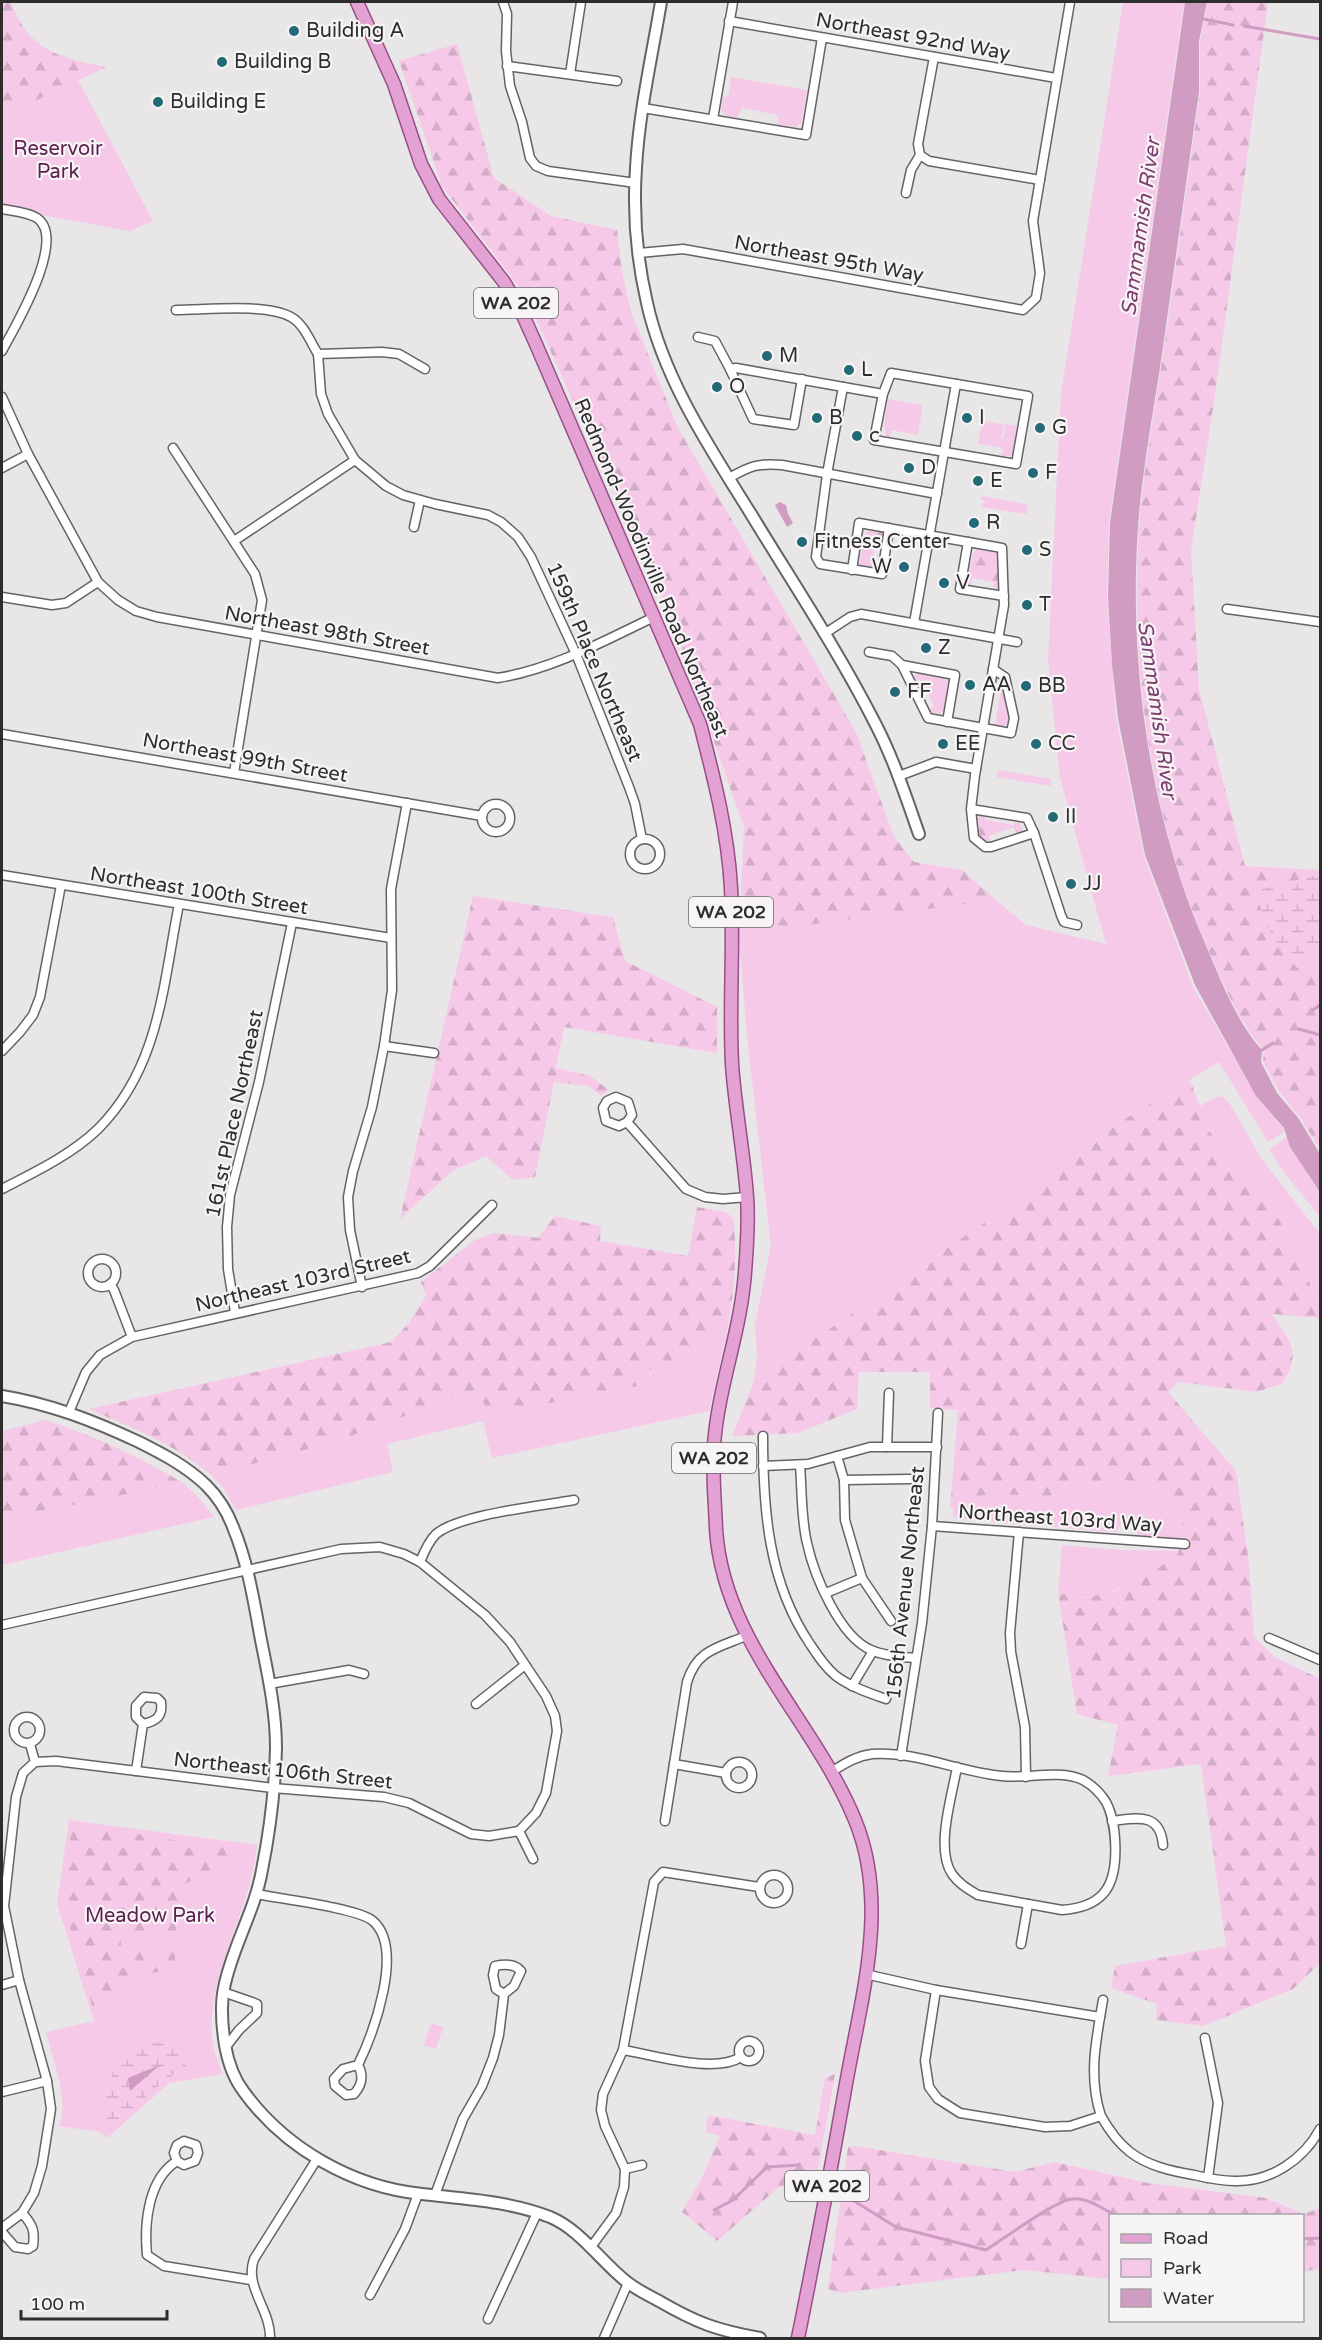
<svg xmlns="http://www.w3.org/2000/svg" width="1322" height="2340" font-family="'Varela Round',sans-serif">
<style>
.green{fill:#f6c9e9}
.forest{fill:url(#forest-firs);fill-rule:evenodd}
.wetland{fill:url(#wetland-marsh)}
.water{fill:#d19cc2}
.lines{fill:none;stroke-linecap:round;stroke-linejoin:round}
.stream{stroke:#d19cc2;stroke-width:3}
.minor-casing{stroke:#656364;stroke-width:11}
.tertiary-casing{stroke:#656364;stroke-width:14}
.primary-casing{stroke:#974f87;stroke-width:15}
.minor{stroke:#fff;stroke-width:8}
.tertiary{stroke:#fff;stroke-width:10}
.primary{stroke:#e3a1d4;stroke-width:12}
.poi-dot{fill:#226a77;stroke:#f7f4f6;stroke-width:2}
.labels{text-anchor:middle;dominant-baseline:central;stroke-width:4.5;stroke-linejoin:round;paint-order:stroke}
.shield{fill:#f7f4f6;stroke:#6a6969;stroke-width:1.5}
.shield-label{font-size:18px;font-weight:bold;fill:#2e2d2d}
.poi-label{font-size:20px;fill:#2e2d2d;stroke:#f7f4f6;text-anchor:start}
.street-label{font-size:20px;fill:#2e2d2d;stroke:#f7f4f6}
.park-label{font-size:20px;fill:#5c1f4f;stroke:#f7f4f6}
.water-label{font-size:21px;font-style:italic;fill:#7d3d6e;stroke:#f7f4f6}
</style>
<defs>
<pattern id="forest-firs" width="22" height="20" patternUnits="userSpaceOnUse" patternTransform="scale(1.5)"><rect width="22" height="20" fill="#f6c9e9"/><path d="M5 1l3.5 6h-7zM16 11l3.5 6h-7z" fill="#d3adc8"/></pattern>
<pattern id="wetland-marsh" width="20" height="14" patternUnits="userSpaceOnUse" patternTransform="scale(1.5)"><rect width="20" height="14" fill="#f6c9e9"/><path d="M1 5h8M5 5V1M11 12h8M15 12V8" fill="none" stroke="#d3adc8"/></pattern>
</defs>
<rect width="100%" height="100%" fill="#e9e6e8"/>
<!-- green -->
<g class="green">
<polygon points="1123,2 1184,2 1109,523 1107,598 1116,718 1144,856 1193,987 1255,1093 1285,1131 1268,1142 1219,1062 1120,1122 1055,1174 754,1381 757,1357 755,1324 771,1246 747,1037 739,934 996,900 1026,925 1106,944 1060,778 1048,660 1061,394"/>
<polygon points="731,77 807,90 801,124 795,127 777,124 778,115 742,108 737,118 726,116 721,110 723,98 729,94"/>
<polygon points="78,80 153,221 130,231 2,208 2,117"/>
<polygon points="888,399 923,405 918,435 891,430 890,437 886,436 884,425"/>
<polygon points="985,421 1005,425 1000,439 1003,438 1006,424 1017,426 1014,451 1010,456 1002,457 1003,448 978,444 982,424"/>
<polygon points="983,496 1025,504 1028,506 1027,512 1025,514 982,507 980,504 984,503 984,500 980,498"/>
<polygon points="921,673 950,680 946,708 940,714 929,712 929,710 934,706 920,679 914,682 913,679 915,675"/>
<polygon points="1002,684 1010,715 1006,725 1000,727 995,724"/>
<polygon points="998,770 1051,779 1050,786 997,777"/>
<polygon points="1222,1096 1230,1104 1261,1158 1320,1234 1320,1305 1280,1221 1210,1132 1200,1106 1216,1097"/>
<polygon points="1287,1137 1293,1151 1320,1192 1320,1217 1287,1176 1269,1150"/>
<polygon points="727,1331 709,1411 492,1458 483,1421 387,1444 393,1472 236,1510 223,1487 211,1475 334,1442 477,1390 594,1393 637,1386 648,1370 683,1358"/>
<polygon points="1115,1479 1148,1484 1175,1501 1186,1534 1184,1540 1138,1535 1133,1522 1121,1522 1119,1529 1116,1532 959,1519 953,1516 953,1508 987,1494 1048,1496"/>
<polygon points="183,1483 200,1499 214,1517 2,1565 2,1519"/>
<path d="M1062,1545L1121,1550L1178,1551C1164,1573 1112,1595 1086,1597C1077,1598 1067,1595 1058,1593Z"/>
<path d="M69,1820L257,1845C251,1913 204,1974 213,2043C214,2053 219,2064 223,2074L169,2083L107,2138L100,2132L59,2126C70,2102 52,2057 46,2032L94,2021L57,1904Z"/>
<polygon points="431,2023 443,2027 436,2049 424,2045"/>
</g>
<!-- forest -->
<g class="forest">
<path d="M2,2H11C28,50 59,58 106,67L2,117Z"/>
<path d="M1208,2H1268L1215,395L1191,550L1199,689L1245,866L1320,870V1149L1301,1119L1279,1091L1263,1062L1264,1050C1237,1021 1219,974 1203,937C1149,811 1128,651 1140,515C1145,459 1156,403 1164,348C1176,263 1188,178 1200,93V41Z"/>
<polygon points="457,44 494,178 551,216 617,230 622,271 631,312 678,428 856,732 894,837 914,862 962,870 996,900 739,934 744,827 667,608 525,295 442,186 399,61"/>
<polygon points="870,530 882,532 884,537 883,539 877,538 872,560 879,562 875,569 859,566 865,533"/>
<polygon points="977,549 1000,554 1000,591 993,589 994,582 973,578 971,585 966,585 974,551"/>
<polygon points="980,814 986,814 985,820 1014,825 1015,822 1019,822 1023,830 1017,833 1014,827 989,836 990,842 983,841 978,837 976,824"/>
<polygon points="473,896 613,917 625,961 717,1007 717,1053 564,1027 556,1068 590,1076 609,1090 601,1096 589,1086 554,1082 535,1177 513,1180 486,1156 452,1171 400,1219"/>
<path d="M1190,1080L1210,1132L1280,1221L1320,1305V1318L1272,1314C1291,1342 1302,1352 1282,1384L1256,1392L1179,1382L1168,1392L1236,1471L1249,1563L1254,1637L1275,1657L1320,1679V1963L1293,1989L1203,2026L1156,2020L1157,2004L1111,1988L1115,1966L1226,1946L1201,1764L1108,1776L1118,1725L1077,1714L1058,1593L1084,1598L1116,1591L1149,1575L1177,1554L1186,1534L1175,1501L1148,1484L1115,1479L1048,1496L987,1494L950,1509L958,1410L930,1408V1372H859L857,1409L798,1433L732,1436L754,1381L1055,1174L1120,1122Z"/>
<path d="M697,1207L726,1212L733,1218C738,1256 734,1293 727,1331L683,1358L648,1370L637,1386L529,1407H486L476,1390L334,1442L211,1475C173,1443 134,1429 89,1409L391,1342L409,1323L426,1295L421,1282L475,1240L494,1233L538,1238L555,1216L601,1226L600,1241L688,1256Z"/>
<path d="M46,1420C94,1436 140,1457 183,1483L2,1519V1431Z"/>
<path d="M73,1823L202,1845L245,1844L246,1851L177,1888L190,1912L178,1920L175,1933V1966L169,1970L114,1979L112,1998L95,2018L81,1960L60,1897ZM164,1929C169,1938 170,1953 164,1962L148,1965L144,1959L150,1947L139,1944L135,1950L121,1948V1939L125,1933L140,1934L141,1942L151,1944L153,1930Z"/>
<polygon points="835,2074 814,2191 802,2186 779,2187 717,2241 682,2212 701,2180 720,2136 705,2132 708,2115 815,2135 825,2078"/>
<polygon points="855,2146 1015,2172 1055,2162 1148,2183 1266,2198 1304,2214 1320,2208 1320,2268 1303,2272 1302,2216 1110,2216 1110,2279 1024,2270 840,2293 828,2289 848,2147"/>
</g>
<!-- wetland -->
<g class="wetland">
<path d="M1320,874V953L1297,968C1279,949 1256,916 1259,890Z"/>
<path d="M156,2042L169,2045L183,2053V2063L201,2075L183,2068L160,2084L119,2122L111,2123L107,2119L110,2108L102,2105C117,2061 111,2061 156,2042Z"/>
</g>
<!-- water -->
<g class="water">
<path d="M1185,2H1207L1199,41V92C1187,177 1175,262 1163,347C1155,403 1144,459 1139,514C1127,656 1148,811 1204,941C1219,976 1236,1022 1262,1050L1261,1062L1277,1093L1299,1119L1320,1154V1192L1290,1147L1284,1128L1256,1096L1195,985L1145,855L1118,718L1112,664L1108,598L1110,523Z"/>
<polygon points="780,502 786,505 788,514 793,523 787,527 775,505"/>
<polygon points="160,2065 130,2091 128,2078"/>
</g>
<g class="lines">
<!-- stream -->
<g class="stream">
<polyline points="1199,18 1233,25"/>
<polyline points="1244,26 1320,39"/>
<polyline points="1313,1010 1320,1005"/>
<polyline points="1299,1029 1320,1035"/>
<polyline points="1259,1052 1273,1043"/>
<path d="M846,2196L896,2227L986,2250C1002,2240 1056,2200 1072,2199C1086,2197 1104,2209 1116,2216"/>
<polyline points="714,2210 733,2200 767,2167 799,2165"/>
<polyline points="1302,2239 1320,2238"/>
</g>
<!-- minor casing -->
<g class="minor-casing">
<g id="minor">
<polyline points="503,2 507,14 506,51 510,86 522,122 530,158 536,166 548,171 636,183"/>
<polyline points="729,21 1056,78"/>
<polyline points="507,66 617,81"/>
<polyline points="570,74 581,2"/>
<polyline points="643,108 806,135 822,38"/>
<polyline points="713,119 733,2"/>
<polyline points="920,155 929,161 1040,180"/>
<polyline points="906,193 911,170 920,155 918,144 934,57"/>
<path d="M2,209C13,211 28,212 37,218C68,239 14,328 2,351"/>
<polyline points="639,253 683,249 1023,310 1036,298 1040,273 1033,221 1070,2"/>
<path d="M176,310C206,310 266,303 291,317C304,324 311,343 318,354L382,352L399,354L425,369"/>
<polyline points="698,337 715,341 730,369 736,368 883,394 891,373 1028,396 1016,464 874,440 883,394"/>
<polyline points="318,354 321,394 328,414 355,460 386,486 403,495 435,504 488,515 501,522 518,537 531,557 576,654 629,787 635,804 642,839"/>
<polyline points="730,369 753,419 794,425 802,379"/>
<polyline points="843,387 827,474 816,557 820,564 882,574 889,528"/>
<path d="M2,397L28,454L98,582L118,600L136,611L157,617L498,678C553,669 604,641 654,617"/>
<polyline points="173,448 255,574 262,600 234,773"/>
<polyline points="2,468 28,454"/>
<path d="M729,478C750,466 757,463 782,465L937,494"/>
<polyline points="414,527 420,500"/>
<polyline points="234,541 355,460"/>
<polyline points="968,542 960,589 1004,596"/>
<polyline points="852,570 859,523 1002,548 1004,605 975,775 971,809 974,838 985,847 991,847 1034,833 1027,818 971,809"/>
<polyline points="2,597 52,605 66,603 98,582"/>
<polyline points="1227,609 1320,622"/>
<polyline points="914,623 956,384"/>
<polyline points="824,634 850,617 861,614 1017,642"/>
<polyline points="869,652 892,656 902,665"/>
<polyline points="947,722 955,675 902,665 928,718 1011,733 1014,718 1005,677 993,669"/>
<polyline points="2,734 482,816"/>
<polyline points="899,776 936,762 976,769"/>
<circle cx="496" cy="818" r="14"/>
<polyline points="1034,833 1061,915 1064,922 1077,925"/>
<circle cx="645" cy="854" r="15"/>
<polyline points="2,875 391,938"/>
<polyline points="384,1046 434,1053"/>
<polyline points="2,1051 20,1032 33,1015 40,997 61,885"/>
<polyline points="627,1122 619,1126 606,1121 603,1108 607,1101 616,1097 628,1102 632,1115 627,1122 686,1189 705,1197 723,1199 747,1197"/>
<path d="M2,1189C35,1172 71,1155 98,1129C160,1067 163,984 179,904"/>
<circle cx="102" cy="1273" r="14"/>
<polyline points="110,1284 114,1290 132,1337"/>
<polyline points="362,1287 350,1230 348,1197 353,1171 372,1107 384,1046 392,990 391,889 407,803"/>
<polyline points="235,1312 228,1269 227,1227 230,1195 259,1082 292,923"/>
<polyline points="69,1412 86,1372 100,1355 132,1337 418,1273 430,1266 492,1205"/>
<path d="M763,1436C763,1509 768,1582 810,1644C818,1656 825,1667 836,1676C851,1687 869,1693 886,1699"/>
<polyline points="887,1447 889,1393"/>
<polyline points="837,1456 844,1480 910,1479"/>
<path d="M800,1465C802,1490 801,1518 807,1543C814,1575 839,1636 871,1650C884,1656 902,1657 916,1658"/>
<polyline points="763,1466 808,1464 870,1447 937,1447"/>
<polyline points="844,1480 845,1520 862,1578 891,1621"/>
<polyline points="932,1526 1185,1544"/>
<polyline points="1019,1532 1010,1633 1011,1652 1025,1727 1026,1777"/>
<path d="M420,1562C424,1552 429,1541 436,1534C460,1514 541,1506 574,1500"/>
<polyline points="826,1593 862,1578"/>
<polyline points="2,1625 341,1549 380,1547 404,1554 420,1562 485,1615 510,1642 546,1696 555,1716 557,1731 546,1793 536,1813 519,1831"/>
<polyline points="1269,1638 1320,1660"/>
<polyline points="269,1684 349,1670 364,1674"/>
<polyline points="852,1686 873,1651"/>
<polyline points="476,1704 525,1665"/>
<circle cx="27" cy="1730" r="13"/>
<polyline points="901,1756 922,1623 932,1526 938,1413"/>
<polyline points="35,1762 56,1761 273,1788 384,1797 409,1803 471,1834 489,1836 519,1831"/>
<circle cx="739" cy="1775" r="13"/>
<polyline points="674,1764 726,1773"/>
<path d="M136,1771L143,1724C157,1721 163,1716 161,1702L157,1698L144,1697L136,1706V1717L143,1724"/>
<path d="M831,1772C844,1764 856,1756 872,1754C916,1751 959,1772 1002,1776C1027,1779 1059,1769 1083,1780C1092,1785 1101,1794 1106,1802C1117,1823 1121,1875 1103,1894C1093,1905 1076,1909 1062,1910L978,1895C968,1889 959,1884 952,1874C935,1849 952,1796 957,1767"/>
<path d="M665,1821L687,1682C697,1650 717,1648 746,1636"/>
<path d="M1112,1821C1137,1818 1160,1812 1163,1845"/>
<polyline points="519,1831 533,1859"/>
<circle cx="774" cy="1889" r="14"/>
<path d="M257,1894C281,1899 357,1908 373,1921C405,1949 373,2034 358,2065C364,2076 362,2085 354,2094L346,2095L335,2086L334,2079L343,2069L358,2065"/>
<polyline points="1021,1944 1028,1904"/>
<polyline points="865,1974 936,1990 1100,2017"/>
<polyline points="2,1985 19,1980"/>
<path d="M936,1990L925,2061L929,2087L938,2099L960,2113L1045,2127L1070,2126L1101,2116C1109,2130 1117,2142 1130,2152C1148,2166 1171,2171 1194,2175C1207,2178 1221,2181 1235,2181C1271,2182 1304,2159 1320,2129"/>
<polyline points="223,1992 252,2002 257,2004 257,2013 239,2030 225,2048"/>
<polyline points="1205,2038 1218,2103 1208,2178"/>
<circle cx="749" cy="2051" r="10"/>
<path d="M623,2050C655,2055 714,2074 741,2057"/>
<polyline points="2,2092 47,2081"/>
<path d="M1101,2116C1088,2077 1096,2040 1103,2000"/>
<path d="M177,2161L174,2153L177,2145L184,2141L196,2145L198,2153L195,2161L184,2165L177,2161C148,2179 144,2223 147,2255L164,2266L251,2280"/>
<polyline points="625,2169 642,2165"/>
<path d="M435,2195L463,2119L482,2086L493,2058L499,2035L504,1994L514,1986L521,1971C515,1964 504,1964 495,1966L493,1975L496,1989L504,1994"/>
<polyline points="2,2228 22,2213 34,2193 42,2166 51,2109 47,2081 19,1980 4,1906 16,1797 23,1773 35,1762 30,1744"/>
<path d="M2,2232L15,2247L28,2249L33,2246C35,2231 33,2225 22,2213"/>
<polyline points="591,2247 616,2213 624,2187 625,2169 605,2126 601,2110 603,2094 623,2050 654,1882 663,1872 759,1887"/>
<polyline points="370,2295 405,2229 418,2194"/>
<polyline points="488,2319 537,2213"/>
<path d="M270,2338C271,2310 244,2287 254,2259L317,2159"/>
<polyline points="604,2338 628,2283"/>
</g>
</g>
<!-- tertiary casing -->
<g class="tertiary-casing">
<g id="tertiary">
<path d="M661,2C652,56 639,112 636,168C633,212 637,260 647,303C664,380 710,448 751,514C793,583 839,652 876,725C894,760 906,797 919,834"/>
<path d="M2,1396C51,1404 94,1421 139,1442C163,1454 186,1466 206,1485C218,1497 227,1511 233,1527C248,1563 254,1602 261,1640C268,1675 276,1711 276,1748C275,1788 270,1830 262,1870C255,1911 232,1947 224,1988C220,2007 222,2026 225,2045C228,2062 234,2079 244,2092C285,2148 352,2187 422,2194C465,2199 509,2201 550,2217C581,2230 601,2262 627,2282C637,2290 648,2295 659,2301C697,2323 716,2330 760,2338"/>
</g>
</g>
<!-- primary casing -->
<g class="primary-casing">
<path id="primary" d="M357,2L394,84L421,164L439,199L504,282L521,311L535,342L700,724C714,778 728,832 731,888C734,947 729,1006 732,1064C735,1108 744,1153 747,1197C749,1222 747,1247 745,1272C741,1331 718,1387 714,1445C712,1472 715,1501 716,1529C723,1642 814,1720 855,1820C890,1905 861,1998 846,2084C831,2169 815,2254 798,2338"/>
</g>
<!-- minor -->
<use href="#minor" class="minor"/>
<!-- tertiary -->
<use href="#tertiary" class="tertiary"/>
<!-- primary -->
<use href="#primary" class="primary"/>
</g>
<!-- markers -->
<g class="poi-dot">
<circle cx="294" cy="31" r="6"/>
<circle cx="222" cy="62" r="6"/>
<circle cx="158" cy="102" r="6"/>
<circle cx="767" cy="356" r="6"/>
<circle cx="849" cy="370" r="6"/>
<circle cx="717" cy="387" r="6"/>
<circle cx="817" cy="418" r="6"/>
<circle cx="967" cy="418" r="6"/>
<circle cx="1040" cy="428" r="6"/>
<circle cx="857" cy="436" r="6"/>
<circle cx="909" cy="468" r="6"/>
<circle cx="1033" cy="473" r="6"/>
<circle cx="978" cy="481" r="6"/>
<circle cx="974" cy="523" r="6"/>
<circle cx="802" cy="542" r="6"/>
<circle cx="1027" cy="550" r="6"/>
<circle cx="904" cy="567" r="6"/>
<circle cx="944" cy="583" r="6"/>
<circle cx="1027" cy="605" r="6"/>
<circle cx="926" cy="648" r="6"/>
<circle cx="970" cy="685" r="6"/>
<circle cx="1026" cy="686" r="6"/>
<circle cx="895" cy="692" r="6"/>
<circle cx="943" cy="744" r="6"/>
<circle cx="1036" cy="744" r="6"/>
<circle cx="1053" cy="817" r="6"/>
<circle cx="1071" cy="884" r="6"/>
</g>
<g class="labels">
<!-- shield labels -->
<g class="shield">
<rect x="474" y="288" width="84" height="30" rx="4.5"/>
<rect x="689" y="897" width="84" height="30" rx="4.5"/>
<rect x="672" y="1443" width="84" height="30" rx="4.5"/>
<rect x="785" y="2171" width="84" height="30" rx="4.5"/>
</g>
<g class="shield-label">
<text x="516" y="303">WA 202</text>
<text x="731" y="912">WA 202</text>
<text x="714" y="1458">WA 202</text>
<text x="827" y="2186">WA 202</text>
</g>
<!-- poi labels -->
<g class="poi-label">
<text x="306" y="31">Building A</text>
<text x="234" y="62">Building B</text>
<text x="170" y="102">Building E</text>
<text x="779" y="356">M</text>
<text x="861" y="370">L</text>
<text x="729" y="387">O</text>
<text x="829" y="418">B</text>
<text x="979" y="418">I</text>
<text x="1052" y="428">G</text>
<text x="869" y="436">c</text>
<text x="921" y="468">D</text>
<text x="1045" y="473">F</text>
<text x="990" y="481">E</text>
<text x="986" y="523">R</text>
<text x="814" y="542">Fitness Center</text>
<text x="1039" y="550">S</text>
<text x="892" y="567" text-anchor="end">W</text>
<text x="956" y="583">V</text>
<text x="1039" y="605">T</text>
<text x="938" y="648">Z</text>
<text x="982" y="685">AA</text>
<text x="1038" y="686">BB</text>
<text x="907" y="692">FF</text>
<text x="955" y="744">EE</text>
<text x="1048" y="744">CC</text>
<text x="1065" y="817">II</text>
<text x="1083" y="884">JJ</text>
</g>
<!-- street labels -->
<g class="street-label">
<text transform="translate(913 37) rotate(10)">Northeast 92nd Way</text>
<text transform="translate(829 259) rotate(10)">Northeast 95th Way</text>
<text transform="translate(651 568) rotate(67)">Redmond-Woodinville Road Northeast</text>
<text transform="translate(327 631) rotate(10)">Northeast 98th Street</text>
<text transform="translate(594 662) rotate(67)">159th Place Northeast</text>
<text transform="translate(245 758) rotate(10)">Northeast 99th Street</text>
<text transform="translate(199 891) rotate(9)">Northeast 100th Street</text>
<text transform="translate(235 1114) rotate(-78)">161st Place Northeast</text>
<text transform="translate(303 1281) rotate(-13)">Northeast 103rd Street</text>
<text transform="translate(1060 1519) rotate(4)">Northeast 103rd Way</text>
<text transform="translate(906 1583) rotate(-84)">156th Avenue Northeast</text>
<text transform="translate(283 1771) rotate(6)">Northeast 106th Street</text>
</g>
<!-- park labels -->
<g class="park-label">
<text x="58" y="149">Reservoir<tspan x="58" dy="23">Park</tspan></text>
<text x="150" y="1916">Meadow Park</text>
</g>
<!-- water labels -->
<g class="water-label">
<text transform="translate(1141 227) rotate(-82)">Sammamish River</text>
<text transform="translate(1157 710) rotate(82)">Sammamish River</text>
</g>
</g>
<!-- border -->
<rect width="1322" height="2340" fill="none" stroke="#2e2d2d" stroke-width="6"/>
<!-- legend -->
<rect x="1109" y="2214" width="195" height="108" fill="#f7f4f6" stroke="#a7a4a6" stroke-width="1.5"/>
<rect x="1121" y="2234" width="30" height="9" fill="#e3a1d4" stroke="#a7a4a6" stroke-width="1.5"/>
<text x="1163" y="2244" font-size="18" fill="#2e2d2d">Road</text>
<rect x="1121" y="2259" width="30" height="18" fill="#f6c9e9" stroke="#a7a4a6" stroke-width="1.5"/>
<text x="1163" y="2274" font-size="18" fill="#2e2d2d">Park</text>
<rect x="1121" y="2289" width="30" height="18" fill="#d19cc2" stroke="#a7a4a6" stroke-width="1.5"/>
<text x="1163" y="2304" font-size="18" fill="#2e2d2d">Water</text>
<!-- scale -->
<path d="M21 2310v9h146v-9" fill="none" stroke="#2e2d2d" stroke-width="3"/>
<text x="30" y="2310" font-size="18" fill="#2e2d2d" stroke="#f7f4f6" stroke-width="4.5" paint-order="stroke">100 m</text>
</svg>
